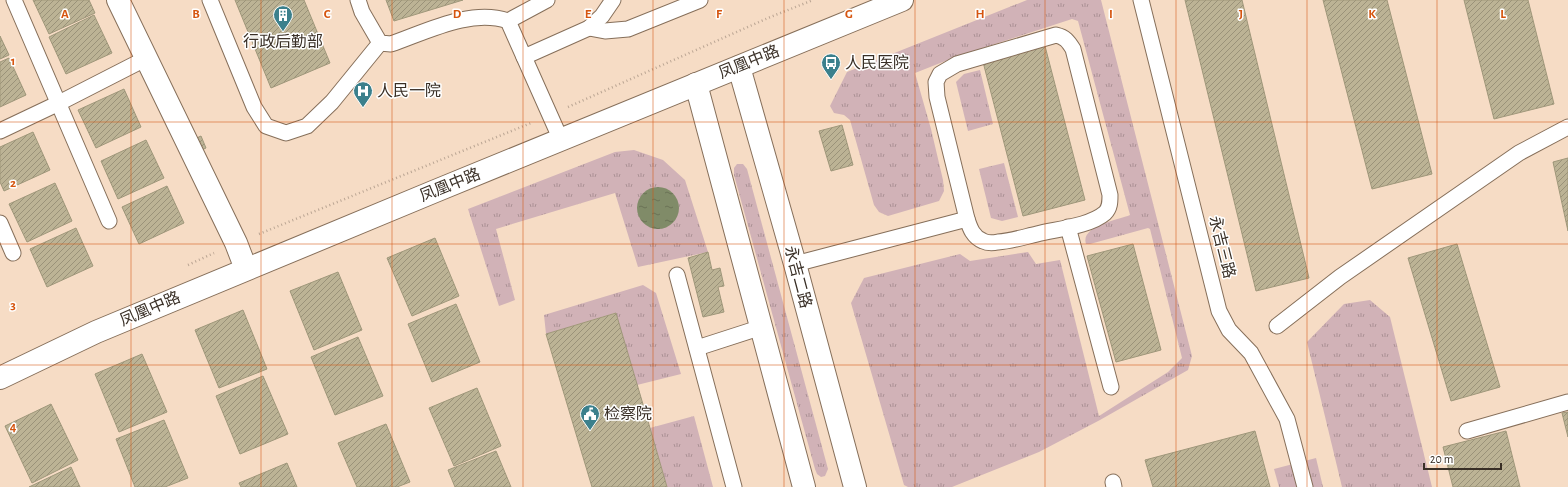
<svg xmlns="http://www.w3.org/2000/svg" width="1568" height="487" font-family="'Alegreya Sans','Noto Sans SC',sans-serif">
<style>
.park{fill:url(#park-tufts)}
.water{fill:url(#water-ripples)}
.building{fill:url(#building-hatch);stroke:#9f977a}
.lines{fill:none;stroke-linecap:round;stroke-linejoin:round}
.service-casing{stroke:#866f5a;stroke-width:17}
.minor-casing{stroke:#866f5a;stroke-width:24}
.tertiary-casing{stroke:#866f5a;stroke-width:24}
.path{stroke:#baa593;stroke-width:2.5;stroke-dasharray:1 3;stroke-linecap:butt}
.service{stroke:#fff;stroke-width:15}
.minor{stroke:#fff;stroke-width:22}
.tertiary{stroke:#fff;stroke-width:22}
.grid{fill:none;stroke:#d6550f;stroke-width:1;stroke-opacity:0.55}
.labels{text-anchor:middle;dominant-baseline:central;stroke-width:3;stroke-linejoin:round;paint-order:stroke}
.poi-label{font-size:16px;fill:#392f26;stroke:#fff;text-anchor:start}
.street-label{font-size:16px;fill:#392f26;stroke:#fff}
.grid-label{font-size:13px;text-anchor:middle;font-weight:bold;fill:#d6550f;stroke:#fff;stroke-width:3;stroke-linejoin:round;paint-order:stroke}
</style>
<defs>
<pattern id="park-tufts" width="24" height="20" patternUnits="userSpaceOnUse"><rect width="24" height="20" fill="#d1b2b7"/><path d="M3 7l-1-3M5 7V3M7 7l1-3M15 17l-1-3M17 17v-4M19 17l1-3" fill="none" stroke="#ab9195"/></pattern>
<pattern id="water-ripples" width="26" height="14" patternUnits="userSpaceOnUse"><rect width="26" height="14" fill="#808b68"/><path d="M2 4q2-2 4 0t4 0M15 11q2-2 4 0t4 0" fill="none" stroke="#6a7255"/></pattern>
<pattern id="building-hatch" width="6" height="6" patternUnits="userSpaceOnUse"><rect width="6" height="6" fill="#bcb395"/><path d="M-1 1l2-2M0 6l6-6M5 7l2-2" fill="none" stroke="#9a9279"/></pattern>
</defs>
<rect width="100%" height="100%" fill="#f6dcc5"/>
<!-- park -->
<g class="park">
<path d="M1027,0H1101L1192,356L1188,370L1100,420L1039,452L952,487H908L904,485L851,303L864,278L960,254L970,261L1028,252L1036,264L1060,260L1099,416L1168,372L1182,358L1150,229L1148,228L1090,244H1086C1080,226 1118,220 1130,215L1078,21L1072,19L958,56L915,73L931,129L943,180L944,191L939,201L888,216L879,212L874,205L850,120L844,115L834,113L830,106L847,72Z"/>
<polygon points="980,70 993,124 968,131 956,82 964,74"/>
<polygon points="634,150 663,160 685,180 708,252 638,267 615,193 496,229 515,300 499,306 468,209 615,152"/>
<polygon points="1004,163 1018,217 1002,221 991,218 979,169"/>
<polygon points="737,164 743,164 747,169 828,469 825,476 821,477 817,474 815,469 734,175 734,168"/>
<polygon points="643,285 656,293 681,374 637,385 615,313 546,334 544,315"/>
<polygon points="1370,300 1390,317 1432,487 1342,487 1307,342 1344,304"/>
<polygon points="694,416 713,487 667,487 650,428"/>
<polygon points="1316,458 1323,487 1279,487 1274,469"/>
</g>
<!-- water -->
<circle class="water" cx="658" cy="208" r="21"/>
<!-- building -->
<g class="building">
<polygon points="33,0 89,0 95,13 49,34"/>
<polygon points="235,0 304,0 330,63 271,88"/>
<polygon points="386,0 463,0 394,21"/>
<polygon points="1185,0 1242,0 1309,278 1256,291"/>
<polygon points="1323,0 1387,0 1432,174 1372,189"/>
<polygon points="1464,0 1528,0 1554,104 1494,119"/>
<polygon points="94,15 112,53 66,74 49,37"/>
<polygon points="0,36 9,55 0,59"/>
<polygon points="1045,46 1085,200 1023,216 983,62"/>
<polygon points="9,58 26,95 0,107 0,62"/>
<polygon points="124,89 141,127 96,148 78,110"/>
<polygon points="842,125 853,165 831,171 819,131"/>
<polygon points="33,132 50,170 4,191 0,182 0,147"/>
<polygon points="201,136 206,148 195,153 190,141"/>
<polygon points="146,140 164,178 118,199 101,161"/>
<polygon points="1568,158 1568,231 1553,162"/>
<polygon points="55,183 72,221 27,242 9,204"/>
<polygon points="167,186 184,223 139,244 122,207"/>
<polygon points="76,228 93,266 47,287 30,249"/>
<polygon points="435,238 459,296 412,316 387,258"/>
<polygon points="1133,244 1161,350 1116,362 1087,256"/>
<polygon points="1457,244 1500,387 1451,401 1408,258"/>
<polygon points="708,252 712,270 720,268 724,286 718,287 724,312 703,317 688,258"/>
<polygon points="338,272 362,330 314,350 290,291"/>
<polygon points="456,304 480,362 432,382 408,324"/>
<polygon points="243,310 267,369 219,388 195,330"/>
<polygon points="616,313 650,428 667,487 592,487 546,334"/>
<polygon points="358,337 383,396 335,415 311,357"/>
<polygon points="142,354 167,412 119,432 95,374"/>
<polygon points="263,376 288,434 240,454 216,396"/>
<polygon points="477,388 501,446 454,466 429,408"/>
<polygon points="51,404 78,460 32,483 5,426"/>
<polygon points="1568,412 1568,437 1562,413"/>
<polygon points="164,420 188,478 165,487 135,487 116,439"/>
<polygon points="386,424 410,482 397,487 357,487 338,443"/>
<polygon points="1255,431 1270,487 1153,487 1145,460"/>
<polygon points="1506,431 1520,487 1453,487 1443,447"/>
<polygon points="496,451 511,487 455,487 448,470"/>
<polygon points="287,463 297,487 241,487 239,483"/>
<polygon points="71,467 80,487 29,487"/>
</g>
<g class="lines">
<!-- service casing -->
<g class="service-casing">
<g id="service">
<polyline points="14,0 109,221"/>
<polyline points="210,0 254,107 266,126 286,133 307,126 332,102 380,43"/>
<path d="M358,0L362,12L380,43L391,44C426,32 471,8 508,21L561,140"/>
<polyline points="1141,0 1219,311 1229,330 1251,353 1287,419 1305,487"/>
<polyline points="508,21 547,0"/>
<polyline points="589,28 605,31 628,29 700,0"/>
<path d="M1056,35C1065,37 1068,41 1073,49L1110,195C1110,202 1110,208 1105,213C1090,226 1057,229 1037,234C1024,237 1011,241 998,242C993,243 987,243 983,241C973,237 970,228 967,219L937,97L936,82L940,74L957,64Z"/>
<polyline points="524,57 589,28 602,16 613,0"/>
<polyline points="0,131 59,103 145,59"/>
<polyline points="0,223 13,253"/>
<polyline points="1068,227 1111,387"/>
<polyline points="795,264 967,219"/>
<polyline points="677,275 734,487"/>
<polyline points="1277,326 1340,277 1519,153 1568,127"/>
<polyline points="697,348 762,327"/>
<polyline points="1467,431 1568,402"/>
<polyline points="1113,482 1114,487"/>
</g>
</g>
<!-- minor casing -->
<g class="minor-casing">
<polyline id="minor" points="118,0 236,243 246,269"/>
</g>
<!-- tertiary casing -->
<g class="tertiary-casing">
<g id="tertiary">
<polyline points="739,67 795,264 855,487"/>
<polyline points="696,84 804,487"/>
<polyline points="0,378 96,332 433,192 902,0"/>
</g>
</g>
<!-- path -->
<g class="path">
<polyline points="568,107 768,18 813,0"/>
<polyline points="259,234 531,123"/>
<polyline points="188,265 214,253"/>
</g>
<!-- service -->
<use href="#service" class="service"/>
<!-- minor -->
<use href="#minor" class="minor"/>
<!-- tertiary -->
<use href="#tertiary" class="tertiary"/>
</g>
<!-- grid -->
<path class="grid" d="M131,0V487M261,0V487M392,0V487M523,0V487M653,0V487M784,0V487M915,0V487M1045,0V487M1176,0V487M1307,0V487M1437,0V487M0,122H1568M0,244H1568M0,365H1568"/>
<!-- icons -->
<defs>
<g id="building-pin" transform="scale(1)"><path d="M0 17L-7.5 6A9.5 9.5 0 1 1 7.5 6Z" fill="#3b808c" stroke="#fff"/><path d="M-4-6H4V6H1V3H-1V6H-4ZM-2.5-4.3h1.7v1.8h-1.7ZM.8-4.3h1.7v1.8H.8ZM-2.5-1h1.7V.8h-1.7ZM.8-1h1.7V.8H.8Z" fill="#fff"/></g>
<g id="bus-pin" transform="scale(1)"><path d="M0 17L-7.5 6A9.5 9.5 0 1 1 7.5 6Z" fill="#3b808c" stroke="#fff"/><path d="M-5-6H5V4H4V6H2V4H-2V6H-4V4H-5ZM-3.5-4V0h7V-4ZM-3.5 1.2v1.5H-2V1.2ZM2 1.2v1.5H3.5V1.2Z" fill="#fff"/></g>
<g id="hospital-pin" transform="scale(1)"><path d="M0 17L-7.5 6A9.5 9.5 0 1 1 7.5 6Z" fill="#3b808c" stroke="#fff"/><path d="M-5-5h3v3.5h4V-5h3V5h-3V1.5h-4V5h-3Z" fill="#fff"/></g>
<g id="civic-pin" transform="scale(1)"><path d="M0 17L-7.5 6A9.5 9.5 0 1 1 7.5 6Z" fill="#3b808c" stroke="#fff"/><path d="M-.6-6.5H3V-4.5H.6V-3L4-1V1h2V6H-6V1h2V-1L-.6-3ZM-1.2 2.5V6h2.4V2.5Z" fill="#fff"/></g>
</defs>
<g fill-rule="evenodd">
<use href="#building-pin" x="283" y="15"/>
<use href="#bus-pin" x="831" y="63"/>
<use href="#hospital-pin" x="363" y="91"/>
<use href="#civic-pin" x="590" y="414"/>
</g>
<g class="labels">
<!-- poi labels -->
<g class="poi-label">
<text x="283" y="42" text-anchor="middle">行政后勤部</text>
<text x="845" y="63">人民医院</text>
<text x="377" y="91">人民一院</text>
<text x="604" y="414">检察院</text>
</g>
<!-- street labels -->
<g class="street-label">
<text transform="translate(749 62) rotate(-22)">凤凰中路</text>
<text transform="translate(450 185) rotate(-22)">凤凰中路</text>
<text transform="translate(1222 247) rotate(76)">永吉三路</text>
<text transform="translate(798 277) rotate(75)">永吉二路</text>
<text transform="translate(150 309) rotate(-23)">凤凰中路</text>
</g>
</g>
<g class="grid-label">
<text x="65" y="18">A</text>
<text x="196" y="18">B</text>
<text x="327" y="18">C</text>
<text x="457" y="18">D</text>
<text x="588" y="18">E</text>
<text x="719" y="18">F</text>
<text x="849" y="18">G</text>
<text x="980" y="18">H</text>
<text x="1111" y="18">I</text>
<text x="1241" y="18">J</text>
<text x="1372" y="18">K</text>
<text x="1503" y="18">L</text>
<text x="13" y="65">1</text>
<text x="13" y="187">2</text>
<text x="13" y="309">3</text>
<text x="13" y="431">4</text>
</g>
<!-- scale -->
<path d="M1424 463v6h77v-6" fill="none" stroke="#392f26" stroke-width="2"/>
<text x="1430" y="463" font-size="12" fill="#392f26" stroke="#ffffff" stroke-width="3" paint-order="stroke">20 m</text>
</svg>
